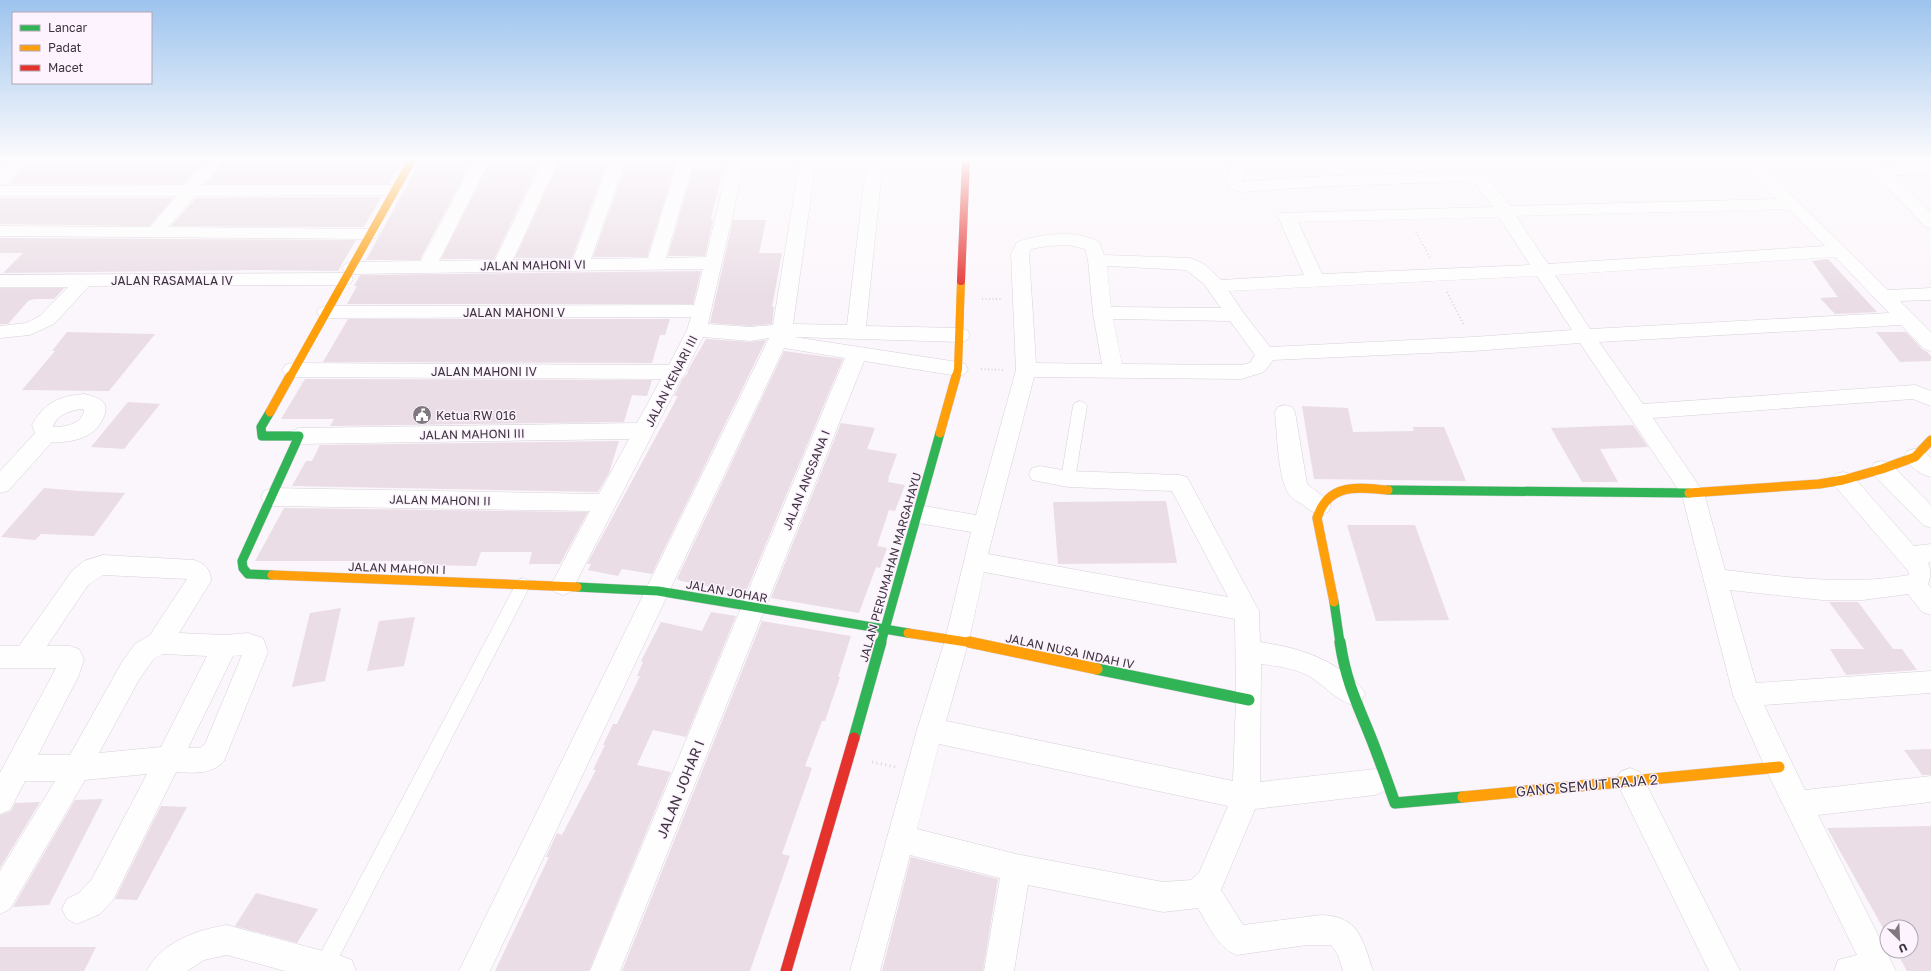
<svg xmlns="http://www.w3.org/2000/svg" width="1931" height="971" font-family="'Golos Text',sans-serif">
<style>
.building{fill:#eadde5}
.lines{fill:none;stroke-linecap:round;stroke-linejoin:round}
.lane-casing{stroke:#d7d0d9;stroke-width:1}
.street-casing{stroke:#d7d0d9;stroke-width:1}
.fast-far1-casing{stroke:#d7d0d9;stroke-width:10}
.fast-casing{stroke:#d7d0d9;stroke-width:12}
.slow-far2-casing{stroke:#d7d0d9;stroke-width:8}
.slow-far1-casing{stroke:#d7d0d9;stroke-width:10}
.slow-casing{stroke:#d7d0d9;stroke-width:12}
.jam-far1-casing{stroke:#d7d0d9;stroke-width:8}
.jam-casing{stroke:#d7d0d9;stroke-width:12}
.path-far1{stroke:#dad7da;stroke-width:2;stroke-dasharray:1 2.5;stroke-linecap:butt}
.path{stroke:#dad7da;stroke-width:3;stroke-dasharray:1 3.5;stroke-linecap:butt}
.lane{fill:#fefefe;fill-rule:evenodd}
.street{fill:#fefefe;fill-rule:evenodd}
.fast-far1{stroke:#30b455;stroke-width:9}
.fast{stroke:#30b455;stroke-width:11}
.slow-far2{stroke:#ff9f0a;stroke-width:8}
.slow-far1{stroke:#ff9f0a;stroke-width:9}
.slow{stroke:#ff9f0a;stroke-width:11}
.jam-far1{stroke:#e5322d;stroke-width:8}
.jam{stroke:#e5322d;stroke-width:11}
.labels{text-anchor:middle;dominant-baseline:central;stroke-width:3;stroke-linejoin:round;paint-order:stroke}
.street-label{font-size:12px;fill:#3d343f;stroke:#fcf3fe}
.poi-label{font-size:12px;fill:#3d343f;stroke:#fcf3fe;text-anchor:start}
.near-street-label{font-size:14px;fill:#3d343f;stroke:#fcf3fe}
</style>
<rect width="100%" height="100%" fill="#fbf6fb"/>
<!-- building -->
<g class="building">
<polygon points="29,160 205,160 184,184 8,184"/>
<polygon points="225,160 402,160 389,184 206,184"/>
<polygon points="421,160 472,160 420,260 366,260"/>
<polygon points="491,160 541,160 494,259 441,259"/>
<polygon points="560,160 608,160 572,258 515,258"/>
<polygon points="627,162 676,163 647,257 593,257"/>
<polygon points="693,168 724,168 712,213 711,220 713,220 705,256 668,256"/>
<polygon points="381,197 364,227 171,226 196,198"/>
<polygon points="0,198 174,198 149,226 0,224"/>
<polygon points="733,220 766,220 759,253 782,253 772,307 774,307 772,324 750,326 710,323"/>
<polygon points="0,238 356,240 338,271 261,270 3,273 23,253 0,253"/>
<polygon points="1828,259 1877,312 1835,314 1820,298 1838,297 1812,261"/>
<polygon points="701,271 693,304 347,304 357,286 354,286 360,275"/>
<polygon points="0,288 64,288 54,299 34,299 28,301 8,324 0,324"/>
<polygon points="348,319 670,319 665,335 660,335 652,363 323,362"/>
<polygon points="67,332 155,334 109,391 22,390 55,351 52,351"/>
<polygon points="1876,332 1906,332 1923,350 1927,352 1931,356 1931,361 1900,362"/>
<polygon points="706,339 750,342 766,340 652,574 622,569 618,576 588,570 591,564 587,564 678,396 674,396 683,378 688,373 688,370"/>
<polygon points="784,351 843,359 745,594 681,581 677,579"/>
<polygon points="305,379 652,380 647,396 632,395 624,422 330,426 334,419 281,419"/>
<polygon points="128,402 160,404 124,449 91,447"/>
<polygon points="1302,406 1348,408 1353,432 1414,431 1413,427 1444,427 1466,481 1314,479"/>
<polygon points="841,423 875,428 867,449 897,454 888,479 889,479 888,482 905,485 895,511 889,510 877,546 887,548 880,568 876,567 859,613 771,598"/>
<polygon points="1633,425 1648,447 1600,449 1618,482 1582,482 1551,428"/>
<polygon points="619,441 609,473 598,492 292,486 306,461 312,461 320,445"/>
<polygon points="44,488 79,491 125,493 94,536 41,534 35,540 1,537"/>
<polygon points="1166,501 1177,563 1058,564 1053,502"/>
<polygon points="284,508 588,512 560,564 529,564 532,552 481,552 476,566 421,565 423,561 255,561"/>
<polygon points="1347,525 1415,525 1449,620 1376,621"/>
<polygon points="1829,602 1858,602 1893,649 1902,649 1917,670 1846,675 1830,649 1864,649"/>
<polygon points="341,608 325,681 292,687 310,613"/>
<polygon points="711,612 736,616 686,737 653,730 637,765 671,772 589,971 495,971 549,857 546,857 557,833 562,835 596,770 593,770 605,745 603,745 613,724 617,724 640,676 637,676 643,662 641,661 661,622 702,631"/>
<polygon points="415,617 404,666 367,671 379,621"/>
<polygon points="762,621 851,636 838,677 840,677 825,721 822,721 805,766 812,768 782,854 790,856 750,971 622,971"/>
<polygon points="1931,749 1931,775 1922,775 1904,750"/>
<polygon points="103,799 49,905 13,907 75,800"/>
<polygon points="40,802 0,868 0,815 11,811 15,803"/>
<polygon points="161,806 187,807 137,900 115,899"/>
<polygon points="1931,826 1931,971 1907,971 1896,951 1911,951 1911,927 1887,927 1887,935 1827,828"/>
<polygon points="911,857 998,879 983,971 882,971"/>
<polygon points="256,893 318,909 297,943 235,926"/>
<polygon points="0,947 96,947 84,971 0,971"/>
</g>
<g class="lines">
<!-- lane casing -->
<g class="lane-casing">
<g id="lane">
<polygon points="1080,401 1085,403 1087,406 1075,479 1073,483 1068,484 1063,483 1061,479 1073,406 1075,403"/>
<polygon points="523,578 528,580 531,584 332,971 316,971 314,967 317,960 518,580"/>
</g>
</g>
<!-- street casing -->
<g class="street-casing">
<g id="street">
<polygon points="11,160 28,160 6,184 0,185 0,171"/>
<polygon points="207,160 224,160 203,185 395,185 401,186 403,190 401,194 395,195 195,196 168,227 370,229 376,230 379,234 376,238 370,239 0,236 0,226 150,227 177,196 0,196 0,186 185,185"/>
<polygon points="474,160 490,160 439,261 495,260 543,160 559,160 513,260 573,259 610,160 626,160 591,259 648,258 678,160 694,160 666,258 706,257 729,160 745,160 708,324 750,327 773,325 800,160 816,160 793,324 847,325 867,160 883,160 866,326 960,328 967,330 970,335 967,340 960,342 794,337 958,362 965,364 968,369 965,374 958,376 864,361 620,971 590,971 845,358 784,348 490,971 459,971 769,338 750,341 703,337 686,370 687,372 682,377 571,592 563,595 555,592 551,585 590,511 272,506 264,503 261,497 264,491 272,488 599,494 629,439 299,444 292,441 288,436 292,431 299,428 637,423 661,379 292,377 285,375 282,370 285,365 292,363 669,365 687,330 691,317 326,318 319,316 317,312 319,308 326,306 694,305 703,269 351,274 345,272 342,268 345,264 351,262 421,261"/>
<path d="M1234,160H1250L1242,181L1244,182L1307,177L1467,171L1487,176L1510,206L1777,199L1738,160H1877L1884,167L1931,162V172L1894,176L1931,213V228L1925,227L1901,201L1864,166L1766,170L1888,290L1931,288V300L1900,301L1931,332V351L1924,349L1901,325L1599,342L1643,404L1915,385L1931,391V406L1913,399L1653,418L1704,493L1725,570C1786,577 1848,586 1909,575L1908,571L1835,486L1832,480L1835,474L1843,472L1851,474L1914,546L1931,544V562L1928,563C1931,570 1931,577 1928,584L1931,588V615L1922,612L1908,594L1863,600H1822L1730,590L1756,683L1931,671V693L1764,705L1805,790L1931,776V802L1818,815L1896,971H1834L1838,960L1857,955L1769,776L1733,695L1682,495L1580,343L1473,351L1273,360L1264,372L1241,379L1034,377L988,554L1228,597L1172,491L1068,487L1032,480L1029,474L1032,468L1040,466L1068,471L1179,475L1187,477L1259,611L1260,642C1292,647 1320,654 1346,674C1354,681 1361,685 1365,694L1361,702L1352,705C1335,699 1324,685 1309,676C1294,668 1277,666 1261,664L1260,782L1375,769L1385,773L1389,782L1385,791L1375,795L1255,809L1221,890L1243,925L1321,915C1359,916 1363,940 1373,971H1343L1338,955L1331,945H1307L1237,955C1217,947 1209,926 1198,908L1163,912L1028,885L1014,971H984L1000,878L910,855L880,971H850L917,730L945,640L971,532L918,523L910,520L907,514L910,508L918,505L976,515L1016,370L1011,254L1017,242C1042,234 1075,229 1099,242L1104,255L1190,258L1204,264L1221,280L1304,275L1278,217L1281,213L1493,207L1475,184L1466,181L1307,187L1241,192L1229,188L1226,181ZM1788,209L1825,246L1548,264L1516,216ZM1499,217L1530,265L1322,274L1298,222ZM1069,245L1085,249L1088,260L1093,313L1102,364L1036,363L1029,254L1031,249L1048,246ZM1835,257L1889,313L1590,329L1555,275ZM1107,266L1186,270L1204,284L1221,308L1111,307ZM1537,276L1572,330L1473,337L1270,347L1242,311L1229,291ZM1113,319L1230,321L1255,355L1250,363L1241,365L1122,364ZM984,572L1235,619L1236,700L1233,781L946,721L969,640ZM939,744L1228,806L1199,873L1191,880L1163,882L1016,854L917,829Z"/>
<polygon points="344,273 351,275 353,279 351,283 344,285 89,286 54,324 30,335 0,338 0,326 26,323 40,316 68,287 0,287 0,275"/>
<path d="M84,394C89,395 97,397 102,401C111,408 101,425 94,431C83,440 66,443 52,442L8,491L0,493V471L35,433L32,425C44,403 59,396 84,394ZM82,409L84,410C83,424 65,427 53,427C56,415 71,410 82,409Z"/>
<path d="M1285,405L1292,407L1295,412L1307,484L1328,500L1331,506L1328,512C1317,516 1312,512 1303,505C1299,502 1292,499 1289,494C1278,480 1277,431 1275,412L1278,407Z"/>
<path d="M1915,449L1923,451L1931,458V477C1920,474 1910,467 1904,457L1907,451Z"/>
<polygon points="1882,461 1890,463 1931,505 1931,528 1923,525 1874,475 1871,469 1874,463"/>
<path d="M103,555L194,560C205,564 211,569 211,581L179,633L225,635L248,633L263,638L268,652L224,761C211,775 194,773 176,772L113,900L100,914L77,924L67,919L62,909L67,899L79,893L92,879L147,774L85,780L10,909L0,914V871L55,781H25L10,810L0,814V773L56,668H0V646H19L72,571L84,561ZM103,575L187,579L150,635L135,644L122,662L70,755H38L79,675L84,659L79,649L70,646H47L88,585ZM162,654L207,656L161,747L99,753L140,678L153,660ZM242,655L205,744L200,748H188L233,656Z"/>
<polygon points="1630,768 1640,772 1740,971 1709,971 1616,781 1620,772"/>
<path d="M227,925L341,956L352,960L356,971H285L227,955L204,960L187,971H147C159,943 199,929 227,925Z"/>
</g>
</g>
<!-- fast-far1 casing -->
<g class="fast-far1-casing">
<g id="fast-far1">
<polyline points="270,412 261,427 262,436 299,436 242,561 243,568 248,574 272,575"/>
<polyline points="1388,490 1689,493"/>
<polyline points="577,587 658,591 908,633"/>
<polyline points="1334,602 1340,643"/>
<polyline points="881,643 940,433"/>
</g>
</g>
<!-- fast casing -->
<g class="fast-casing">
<g id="fast">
<path d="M1340,642C1345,676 1354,697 1367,728C1377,752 1386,778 1395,803L1463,797"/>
<polyline points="1097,669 1249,700"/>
<polyline points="854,738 881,642"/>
</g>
</g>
<!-- slow-far2 casing -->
<g class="slow-far2-casing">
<g id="slow-far2">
<polyline points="290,377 412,160"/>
<polyline points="956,377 958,369 961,281"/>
</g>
</g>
<!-- slow-far1 casing -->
<g class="slow-far1-casing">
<g id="slow-far1">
<polyline points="270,412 290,376"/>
<polyline points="940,433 956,376"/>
<polyline points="1689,493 1819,484 1843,480 1882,469 1915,457 1931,440"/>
<polyline points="272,575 577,587"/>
<path d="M1334,602L1317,518C1329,482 1357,488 1388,490"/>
<polyline points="908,633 973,643"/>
</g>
</g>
<!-- slow casing -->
<g class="slow-casing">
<g id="slow">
<polyline points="969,642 1097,669"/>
<polyline points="1463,797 1779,767"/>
</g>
</g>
<!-- jam-far1 casing -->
<g class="jam-far1-casing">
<polyline id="jam-far1" points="961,281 966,160"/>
</g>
<!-- jam casing -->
<g class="jam-casing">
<polyline id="jam" points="786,971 854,738"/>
</g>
<!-- path-far1 -->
<g class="path-far1">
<polyline points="1416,232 1430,258"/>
<polyline points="1447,292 1464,325"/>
<polyline points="982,299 1001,299"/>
<polyline points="981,369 1004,370"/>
</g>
<!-- path -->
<polyline class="path" points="872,762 895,767"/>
<!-- lane -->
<use href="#lane" class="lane"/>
<!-- street -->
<use href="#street" class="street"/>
<!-- fast-far1 -->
<use href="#fast-far1" class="fast-far1"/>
<!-- fast -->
<use href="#fast" class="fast"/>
<!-- slow-far2 -->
<use href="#slow-far2" class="slow-far2"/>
<!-- slow-far1 -->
<use href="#slow-far1" class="slow-far1"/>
<!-- slow -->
<use href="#slow" class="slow"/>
<!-- jam-far1 -->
<use href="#jam-far1" class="jam-far1"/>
<!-- jam -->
<use href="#jam" class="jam"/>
</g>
<!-- sky -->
<linearGradient id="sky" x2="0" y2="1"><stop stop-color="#9dc4ee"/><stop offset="0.54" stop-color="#fdfbfd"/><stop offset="1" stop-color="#fdfbfd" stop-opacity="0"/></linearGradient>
<rect width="1931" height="296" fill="url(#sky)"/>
<!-- icons -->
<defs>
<g id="civic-disc" transform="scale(1)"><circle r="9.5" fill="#807881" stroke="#fcf3fe"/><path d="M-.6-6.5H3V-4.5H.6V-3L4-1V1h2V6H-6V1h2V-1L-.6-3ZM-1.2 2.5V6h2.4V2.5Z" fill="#fff"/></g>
</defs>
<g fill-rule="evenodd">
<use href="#civic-disc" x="422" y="415"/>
</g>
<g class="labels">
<!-- street labels -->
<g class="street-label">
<text transform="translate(533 265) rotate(-1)">JALAN MAHONI VI</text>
<text x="172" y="280">JALAN RASAMALA IV</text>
<text x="514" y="312">JALAN MAHONI V</text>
<text x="484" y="371">JALAN MAHONI IV</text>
<text transform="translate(671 381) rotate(-63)">JALAN KENARI III</text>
<text transform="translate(472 434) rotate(-1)">JALAN MAHONI III</text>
<text transform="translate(806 480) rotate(-68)">JALAN ANGSANA I</text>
<text transform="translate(440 500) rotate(1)">JALAN MAHONI II</text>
<text transform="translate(890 567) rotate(-74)">JALAN PERUMAHAN MARGAHAYU</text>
<text transform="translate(397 568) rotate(2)">JALAN MAHONI I</text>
<text transform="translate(727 591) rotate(10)">JALAN JOHAR</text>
<text transform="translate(1070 651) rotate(12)">JALAN NUSA INDAH IV</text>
</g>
<!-- poi labels -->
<g class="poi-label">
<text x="436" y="415">Ketua RW 016</text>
</g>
<!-- near-street labels -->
<g class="near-street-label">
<text transform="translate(1587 785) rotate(-5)">GANG SEMUT RAJA 2</text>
<text transform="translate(680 789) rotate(-68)">JALAN JOHAR I</text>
</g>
</g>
<!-- legend -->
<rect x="12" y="12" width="140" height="72" fill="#fcf3fe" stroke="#b0a7b2"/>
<rect x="20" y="25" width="20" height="6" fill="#30b455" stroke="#b0a7b2"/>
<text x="48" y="32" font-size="12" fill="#3d343f">Lancar</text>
<rect x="20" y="45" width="20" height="6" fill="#ff9f0a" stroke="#b0a7b2"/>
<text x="48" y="52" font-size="12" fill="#3d343f">Padat</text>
<rect x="20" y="65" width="20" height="6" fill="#e5322d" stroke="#b0a7b2"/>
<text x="48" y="72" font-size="12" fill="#3d343f">Macet</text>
<!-- north arrow -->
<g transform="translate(1899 939) rotate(156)"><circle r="19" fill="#fcf3fe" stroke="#b0a7b2"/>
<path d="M0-3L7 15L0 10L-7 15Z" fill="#807881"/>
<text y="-6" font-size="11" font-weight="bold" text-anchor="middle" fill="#3d343f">U</text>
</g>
</svg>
